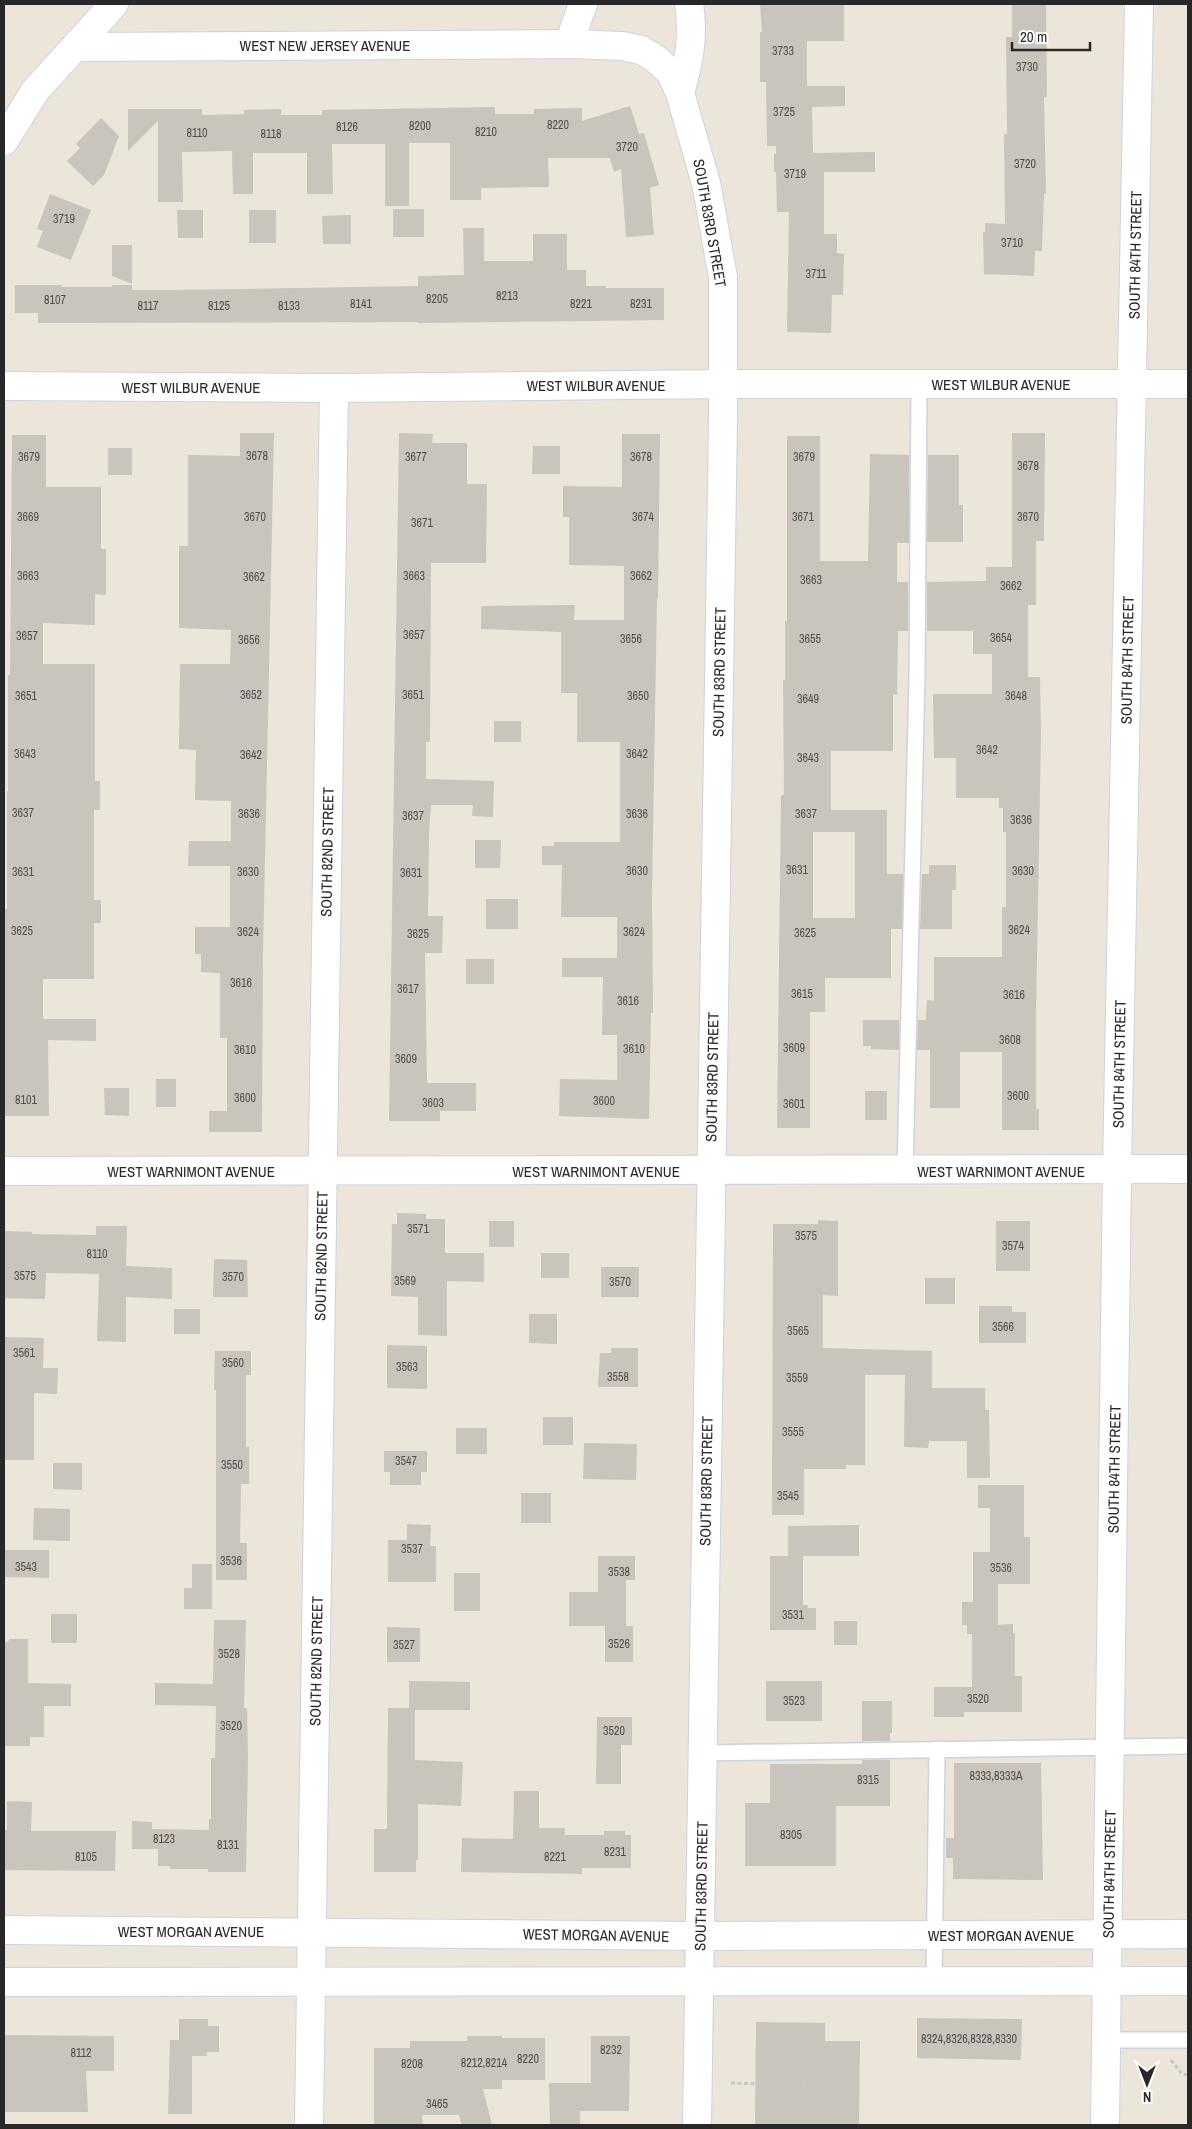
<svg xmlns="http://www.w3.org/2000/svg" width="1192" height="2129" font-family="'Archivo Narrow',sans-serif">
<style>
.building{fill:#c9c4bc;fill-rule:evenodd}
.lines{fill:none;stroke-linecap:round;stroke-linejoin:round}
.lane-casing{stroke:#cfd1e1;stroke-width:18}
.street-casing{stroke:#cfd1e1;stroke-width:30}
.secondary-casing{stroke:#cfd1e1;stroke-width:30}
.path{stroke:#c7c7c7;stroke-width:3;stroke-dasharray:4 2.5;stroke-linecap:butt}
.lane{stroke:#fff;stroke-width:15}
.street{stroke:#fff;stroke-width:28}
.secondary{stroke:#fff;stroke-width:28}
.labels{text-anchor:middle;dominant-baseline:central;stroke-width:5;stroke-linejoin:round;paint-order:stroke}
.number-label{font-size:12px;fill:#504f4d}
.street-label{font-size:15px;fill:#282828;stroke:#fff}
</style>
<rect width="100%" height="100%" fill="#ebe5da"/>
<!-- building -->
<g class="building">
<polygon points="760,4 844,4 844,41 807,41 807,86 845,86 845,106 812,107 813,153 875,152 875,172 824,172 824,234 837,234 837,253 844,254 843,295 832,295 831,333 787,332 789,212 777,212 776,172 774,172 774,154 776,154 776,146 767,146 766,82 760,82 760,32 762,32"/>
<polygon points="1012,4 1046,4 1047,97 1044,97 1046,194 1044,194 1042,251 1035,251 1034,276 984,274 983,232 985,232 985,223 1005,224 1004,134 1007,134 1006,37 1012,37"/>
<polygon points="630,106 639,134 644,133 659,185 650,188 654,235 626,237 621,169 614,172 610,158 548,158 549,187 481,188 481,200 450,200 450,143 409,143 409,206 385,206 385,144 332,144 333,194 307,194 307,153 253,153 253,194 233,194 232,151 182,152 183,202 158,202 158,121 128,151 128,109 202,109 202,115 244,114 244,110 281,109 281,115 322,115 322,110 495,107 495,114 534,114 534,109 582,108 582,121"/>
<polygon points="101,118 119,136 104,175 93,186 67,161 80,148 76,144"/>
<polygon points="50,194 91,210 71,260 37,247 43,231 37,229"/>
<rect x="393" y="209" width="31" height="28"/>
<polygon points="177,210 203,210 203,238 178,238"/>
<rect x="249" y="210" width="27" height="33"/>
<polygon points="351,215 351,244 323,244 322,216"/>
<polygon points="463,228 484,228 484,261 533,261 533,234 567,234 567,270 586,270 586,286 606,286 606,288 664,288 664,320 418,323 418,322 38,323 38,313 15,313 15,285 62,285 61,287 112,287 112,285 132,285 132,290 172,290 418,286 418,276 464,275"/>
<polygon points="112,245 132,245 132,284 112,276"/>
<polygon points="240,433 274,433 263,953 262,1132 209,1132 209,1111 227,1111 227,1038 220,1038 220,973 201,972 201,954 195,954 195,927 230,927 230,866 188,866 189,841 231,841 231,801 195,800 196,750 179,749 180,664 230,664 231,630 179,628 179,546 188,546 188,455 240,456"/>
<polygon points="399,433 433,434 432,443 467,443 467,484 487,484 486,563 431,563 430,742 426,742 426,779 494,781 493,817 472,816 473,805 431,805 429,833 428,916 443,916 442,953 425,953 427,1083 476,1083 476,1111 440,1111 440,1121 389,1121"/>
<polygon points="1012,433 1045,433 1044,541 1036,541 1036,605 1028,605 1028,677 1040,677 1041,733 1036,1013 1036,1109 1039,1109 1039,1130 1002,1130 1002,1052 960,1052 960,1108 930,1108 930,1050 917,1050 918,1020 926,1020 927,1000 934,1001 934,957 1002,957 1002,907 1006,907 1006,832 1003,832 1003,808 999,808 999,798 956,798 956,758 934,758 933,694 992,694 992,654 973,654 973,631 927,631 927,582 986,581 986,567 1012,567"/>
<polygon points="622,434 660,434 658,598 657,598 652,894 653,1013 651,1013 649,1119 559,1116 560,1079 617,1080 617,1035 602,1035 603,977 562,977 562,958 617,958 617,917 561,917 562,865 542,865 542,846 554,846 554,842 620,842 620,742 577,742 577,693 561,693 561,632 481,629 481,606 575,605 574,620 624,620 624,566 569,565 569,517 563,517 563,486 622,487"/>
<polygon points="12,435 46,435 46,487 101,487 101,549 106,549 106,595 95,594 95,625 43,623 43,664 95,664 95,781 100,781 100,810 94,810 94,900 101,900 101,923 94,923 94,979 43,979 43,1019 96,1019 96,1041 48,1040 49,1116 4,1116 4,967 5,909 7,909 7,791 8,791 8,675 10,675"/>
<path d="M787,436H820V561H868L870,454L909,455V543H897V582H908V631H898L897,695L893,694V751H831V810H887V874H903L902,929H891V978H825V1012H810V1128H777L781,795H784L783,680H785V621H787ZM813,832H855V918H813Z"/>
<polygon points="533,446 560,446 560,474 532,474"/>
<rect x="108" y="448" width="24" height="27"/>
<polygon points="928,455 959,455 959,505 963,505 963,542 927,542"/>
<rect x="494" y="721" width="27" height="21"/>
<polygon points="475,840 501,840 500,868 475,868"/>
<polygon points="929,865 956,865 956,890 952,890 952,929 920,929 922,874 929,874"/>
<rect x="486" y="899" width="32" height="30"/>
<rect x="466" y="959" width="28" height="25"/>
<polygon points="863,1020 899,1020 899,1050 871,1049 871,1046 863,1046"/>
<rect x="156" y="1079" width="20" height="28"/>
<polygon points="104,1088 129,1088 129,1116 105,1115"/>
<rect x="865" y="1091" width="22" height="29"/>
<polygon points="397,1213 426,1214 426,1219 445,1219 445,1253 484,1253 484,1282 447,1281 447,1336 418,1335 418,1297 391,1296 392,1224 397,1224"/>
<polygon points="818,1220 838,1221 838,1296 823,1295 823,1348 932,1351 932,1388 985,1388 985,1410 989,1410 990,1478 967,1478 967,1441 929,1441 928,1448 904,1447 905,1375 865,1375 865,1465 846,1465 846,1469 804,1469 804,1515 772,1515 773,1224 818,1224"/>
<rect x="489" y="1221" width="25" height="26"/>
<rect x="996" y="1221" width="34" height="50"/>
<polygon points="96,1226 127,1226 126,1266 172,1268 172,1299 126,1297 126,1342 97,1341 99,1274 46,1273 45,1299 4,1298 4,1231 32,1232 32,1234 96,1235"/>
<rect x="541" y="1253" width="28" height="25"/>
<polygon points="214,1259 247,1260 248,1297 213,1297"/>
<rect x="601" y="1267" width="38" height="30"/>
<rect x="925" y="1278" width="30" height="26"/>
<polygon points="979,1306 1012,1306 1012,1312 1026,1312 1026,1343 979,1343"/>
<rect x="174" y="1309" width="26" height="25"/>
<polygon points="529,1314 557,1314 557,1344 529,1343"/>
<polygon points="4,1337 44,1338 43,1368 58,1368 57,1394 34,1393 34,1460 4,1460"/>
<polygon points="387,1345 427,1346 427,1389 387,1388"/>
<polygon points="611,1348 638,1348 638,1387 598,1387 600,1353 611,1353"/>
<polygon points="215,1351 251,1351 251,1375 246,1375 246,1447 249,1447 249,1484 241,1484 240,1543 247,1543 247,1580 216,1580 216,1390 214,1390"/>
<rect x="543" y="1417" width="30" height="28"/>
<rect x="456" y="1428" width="31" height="26"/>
<polygon points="584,1443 637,1444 636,1480 583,1479"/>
<polygon points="384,1451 427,1451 427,1472 421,1472 421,1485 390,1485 390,1472 384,1472"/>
<polygon points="53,1463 82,1463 82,1490 53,1489"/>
<polygon points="978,1485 1024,1485 1024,1537 1030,1537 1030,1584 998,1584 998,1625 1013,1624 1013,1633 1015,1633 1015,1676 1022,1676 1022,1712 964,1712 964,1717 934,1717 934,1687 972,1687 972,1634 967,1634 967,1625 962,1625 962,1602 973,1602 973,1552 990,1552 990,1508 978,1508"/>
<rect x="521" y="1493" width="30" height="30"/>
<polygon points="34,1508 70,1509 70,1541 33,1540"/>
<polygon points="407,1524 431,1525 430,1546 436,1546 436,1582 388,1582 388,1540 407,1540"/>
<polygon points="859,1525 859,1556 803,1556 803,1605 808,1605 808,1608 816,1608 816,1630 770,1630 770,1556 788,1556 788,1526"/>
<polygon points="4,1550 49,1550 49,1578 4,1577"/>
<polygon points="598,1556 635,1556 635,1580 626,1580 626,1626 633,1626 633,1662 605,1662 605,1626 569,1626 569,1592 598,1592"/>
<polygon points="192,1564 212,1564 212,1609 184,1609 184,1588 192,1588"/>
<rect x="454" y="1573" width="26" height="38"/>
<rect x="51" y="1614" width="26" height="29"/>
<polygon points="214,1620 246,1620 244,1708 247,1708 248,1758 246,1872 208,1872 208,1869 170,1869 170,1866 158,1866 158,1849 132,1849 132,1821 152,1822 152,1829 209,1830 209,1819 211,1819 211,1758 215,1758 216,1706 155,1705 155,1683 213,1684"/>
<rect x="834" y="1621" width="23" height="24"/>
<polygon points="387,1627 420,1628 420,1662 387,1662"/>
<polygon points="9,1639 28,1639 28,1683 71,1684 71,1706 44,1706 44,1737 30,1737 30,1746 4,1746 4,1642 8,1642"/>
<polygon points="409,1681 470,1682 470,1710 415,1710 415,1760 463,1762 461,1806 418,1804 418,1860 416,1860 416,1872 374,1872 374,1829 387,1829 388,1708 409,1708"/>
<rect x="766" y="1681" width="56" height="40"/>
<polygon points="862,1701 892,1701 892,1733 890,1733 890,1741 862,1741"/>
<polygon points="597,1717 632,1717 632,1745 621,1745 621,1784 596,1784"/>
<polygon points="862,1760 890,1760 890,1806 836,1806 836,1866 745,1866 745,1803 770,1803 770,1764 862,1764"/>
<polygon points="954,1763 1041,1763 1043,1880 953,1879 953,1858 946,1858 946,1838 954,1838"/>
<polygon points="514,1791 539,1791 539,1828 565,1828 565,1835 604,1835 604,1831 625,1831 625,1835 631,1835 631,1868 582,1868 582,1874 461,1872 462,1838 513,1839"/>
<polygon points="7,1801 32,1802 31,1831 116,1831 115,1871 4,1870 4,1830 7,1830"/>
<polygon points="917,2018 1022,2019 1021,2060 917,2058"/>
<polygon points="179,2019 208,2019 208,2026 219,2026 219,2052 207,2052 207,2056 192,2056 192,2114 168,2114 170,2040 179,2040"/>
<polygon points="756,2022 825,2023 825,2041 860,2041 859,2125 755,2125"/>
<polygon points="4,2035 114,2036 114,2071 86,2071 88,2112 4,2112"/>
<polygon points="467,2036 502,2036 502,2038 545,2038 545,2080 502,2080 502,2089 483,2089 492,2125 462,2125 459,2115 422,2115 423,2125 374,2125 374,2048 410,2048 410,2041 467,2041"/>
<polygon points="591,2036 630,2036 629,2111 580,2111 580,2125 550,2125 549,2083 591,2083"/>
</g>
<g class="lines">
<!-- lane casing -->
<g class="lane-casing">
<g id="lane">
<polyline points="905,1171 917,678 919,384"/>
<polyline points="703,1753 1188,1746"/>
<polyline points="934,1982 937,1749"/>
<polyline points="1106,2040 1188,2040"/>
</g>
</g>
<!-- street casing -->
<g class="street-casing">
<g id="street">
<polyline points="573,44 573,32 583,4"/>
<polyline points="76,47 573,44 622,46 641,50 656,59 671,73 680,93 706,183 723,277 723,418 697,2125"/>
<path d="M680,93C689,63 694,35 689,4"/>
<polyline points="4,141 35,91 114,4"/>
<polyline points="4,386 334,388 723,384 1188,384"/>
<polyline points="4,1171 1188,1169"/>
<polyline points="309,2125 334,388"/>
</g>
</g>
<!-- secondary casing -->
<g class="secondary-casing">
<g id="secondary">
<polyline points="4,1930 700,1936 1188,1934"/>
<polyline points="4,1982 1188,1981"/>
<polyline points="1105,2125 1117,1170 1139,4"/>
</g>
</g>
<!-- path -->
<g class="path">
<polyline points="1171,2060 1182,2074 1188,2075"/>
<polyline points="731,2083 819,2086"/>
</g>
<!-- lane -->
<use href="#lane" class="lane"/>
<!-- street -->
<use href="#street" class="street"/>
<!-- secondary -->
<use href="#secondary" class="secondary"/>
</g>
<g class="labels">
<!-- number labels -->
<g class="number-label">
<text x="783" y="51">3733</text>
<text x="1027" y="67">3730</text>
<text x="784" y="112">3725</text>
<text x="558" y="125">8220</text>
<text x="420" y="126">8200</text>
<text x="347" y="127">8126</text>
<text x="486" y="132">8210</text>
<text x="197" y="133">8110</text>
<text x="271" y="134">8118</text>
<text x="627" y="147">3720</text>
<text x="1025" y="164">3720</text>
<text x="795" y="174">3719</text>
<text x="64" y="219">3719</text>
<text x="1012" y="243">3710</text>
<text x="816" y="274">3711</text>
<text x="507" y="296">8213</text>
<text x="437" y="299">8205</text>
<text x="55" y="300">8107</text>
<text x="361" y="304">8141</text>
<text x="581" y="304">8221</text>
<text x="641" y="304">8231</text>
<text x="148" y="306">8117</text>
<text x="219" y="306">8125</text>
<text x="289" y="306">8133</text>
<text x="257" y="456">3678</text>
<text x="29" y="457">3679</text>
<text x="416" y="457">3677</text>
<text x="641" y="457">3678</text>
<text x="804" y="457">3679</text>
<text x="1028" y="466">3678</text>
<text x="28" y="517">3669</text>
<text x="255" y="517">3670</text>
<text x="643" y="517">3674</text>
<text x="803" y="517">3671</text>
<text x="1028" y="517">3670</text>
<text x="422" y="523">3671</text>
<text x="28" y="576">3663</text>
<text x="414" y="576">3663</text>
<text x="641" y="576">3662</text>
<text x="254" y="577">3662</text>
<text x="811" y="580">3663</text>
<text x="1011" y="586">3662</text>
<text x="414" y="635">3657</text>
<text x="27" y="636">3657</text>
<text x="1001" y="638">3654</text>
<text x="631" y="639">3656</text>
<text x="810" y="639">3655</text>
<text x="249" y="640">3656</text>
<text x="251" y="695">3652</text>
<text x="413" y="695">3651</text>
<text x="26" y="696">3651</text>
<text x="638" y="696">3650</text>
<text x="1016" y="696">3648</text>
<text x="808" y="699">3649</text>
<text x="987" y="750">3642</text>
<text x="25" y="754">3643</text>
<text x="637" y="754">3642</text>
<text x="251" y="755">3642</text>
<text x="808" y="758">3643</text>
<text x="23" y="813">3637</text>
<text x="249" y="814">3636</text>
<text x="637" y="814">3636</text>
<text x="806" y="814">3637</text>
<text x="413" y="816">3637</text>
<text x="1021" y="820">3636</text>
<text x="797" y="870">3631</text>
<text x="637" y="871">3630</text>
<text x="1023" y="871">3630</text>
<text x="23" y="872">3631</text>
<text x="248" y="872">3630</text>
<text x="411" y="873">3631</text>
<text x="1019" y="930">3624</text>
<text x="22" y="931">3625</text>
<text x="248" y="932">3624</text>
<text x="634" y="932">3624</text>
<text x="805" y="933">3625</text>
<text x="418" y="934">3625</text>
<text x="241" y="983">3616</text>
<text x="408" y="989">3617</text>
<text x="802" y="994">3615</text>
<text x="1014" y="995">3616</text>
<text x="628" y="1001">3616</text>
<text x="1010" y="1040">3608</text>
<text x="794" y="1048">3609</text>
<text x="634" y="1049">3610</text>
<text x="245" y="1050">3610</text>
<text x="406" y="1059">3609</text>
<text x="1018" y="1096">3600</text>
<text x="245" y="1098">3600</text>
<text x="26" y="1100">8101</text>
<text x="604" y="1101">3600</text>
<text x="433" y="1103">3603</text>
<text x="794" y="1104">3601</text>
<text x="418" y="1229">3571</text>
<text x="806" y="1236">3575</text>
<text x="1013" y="1246">3574</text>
<text x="97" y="1254">8110</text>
<text x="25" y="1276">3575</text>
<text x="233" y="1277">3570</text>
<text x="405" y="1281">3569</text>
<text x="620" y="1282">3570</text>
<text x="1003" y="1327">3566</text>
<text x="798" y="1331">3565</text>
<text x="24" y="1353">3561</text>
<text x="233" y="1363">3560</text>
<text x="407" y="1367">3563</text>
<text x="618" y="1377">3558</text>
<text x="797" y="1378">3559</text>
<text x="793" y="1432">3555</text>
<text x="406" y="1461">3547</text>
<text x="232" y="1465">3550</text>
<text x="788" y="1496">3545</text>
<text x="412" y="1549">3537</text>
<text x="231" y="1561">3536</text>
<text x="26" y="1567">3543</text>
<text x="1001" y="1568">3536</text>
<text x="619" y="1572">3538</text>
<text x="793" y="1615">3531</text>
<text x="619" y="1644">3526</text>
<text x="404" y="1645">3527</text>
<text x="229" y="1654">3528</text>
<text x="978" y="1699">3520</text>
<text x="794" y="1701">3523</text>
<text x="231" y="1726">3520</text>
<text x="614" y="1731">3520</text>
<text x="996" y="1776">8333,8333A</text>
<text x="868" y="1780">8315</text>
<text x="791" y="1835">8305</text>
<text x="164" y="1839">8123</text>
<text x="228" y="1845">8131</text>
<text x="615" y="1852">8231</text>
<text x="86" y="1857">8105</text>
<text x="555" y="1857">8221</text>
<text x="969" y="2039">8324,8326,8328,8330</text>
<text x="611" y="2050">8232</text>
<text x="81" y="2053">8112</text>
<text x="528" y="2059">8220</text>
<text x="484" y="2063">8212,8214</text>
<text x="412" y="2064">8208</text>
<text x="437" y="2104">3465</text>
</g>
<!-- street labels -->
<g class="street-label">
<text x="325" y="45">WEST NEW JERSEY AVENUE</text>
<text transform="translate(710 223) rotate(80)">SOUTH 83RD STREET</text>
<text transform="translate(1135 255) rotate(-89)">SOUTH 84TH STREET</text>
<text x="1001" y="384">WEST WILBUR AVENUE</text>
<text x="596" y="385">WEST WILBUR AVENUE</text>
<text x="191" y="387">WEST WILBUR AVENUE</text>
<text transform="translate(1127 660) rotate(-89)">SOUTH 84TH STREET</text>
<text transform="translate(719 672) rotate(-89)">SOUTH 83RD STREET</text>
<text transform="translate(327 852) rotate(-89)">SOUTH 82ND STREET</text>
<text transform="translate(1119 1064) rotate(-89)">SOUTH 84TH STREET</text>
<text transform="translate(712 1077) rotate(-89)">SOUTH 83RD STREET</text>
<text x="191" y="1171">WEST WARNIMONT AVENUE</text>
<text x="596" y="1171">WEST WARNIMONT AVENUE</text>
<text x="1001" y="1171">WEST WARNIMONT AVENUE</text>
<text transform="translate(321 1256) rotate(-89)">SOUTH 82ND STREET</text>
<text transform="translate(1114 1469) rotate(-89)">SOUTH 84TH STREET</text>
<text transform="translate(706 1481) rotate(-89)">SOUTH 83RD STREET</text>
<text transform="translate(316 1661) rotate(-89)">SOUTH 82ND STREET</text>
<text transform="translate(1109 1874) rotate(-89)">SOUTH 84TH STREET</text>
<text transform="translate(701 1886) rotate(-89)">SOUTH 83RD STREET</text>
<text x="191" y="1931">WEST MORGAN AVENUE</text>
<text transform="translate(596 1935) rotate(1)">WEST MORGAN AVENUE</text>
<text x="1001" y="1935">WEST MORGAN AVENUE</text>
</g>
</g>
<!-- border -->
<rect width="1192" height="2129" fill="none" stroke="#282828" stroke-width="10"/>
<!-- north arrow -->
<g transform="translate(1147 2084) rotate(180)" stroke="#ffffff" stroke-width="4" paint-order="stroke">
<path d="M0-4L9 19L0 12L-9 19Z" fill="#282828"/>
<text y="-8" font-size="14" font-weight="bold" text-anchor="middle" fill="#282828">N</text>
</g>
<!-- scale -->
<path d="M1012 42v8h78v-8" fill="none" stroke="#282828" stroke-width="2.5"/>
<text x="1020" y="42" font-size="15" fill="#282828" stroke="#ffffff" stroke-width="4" paint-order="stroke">20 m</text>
</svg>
